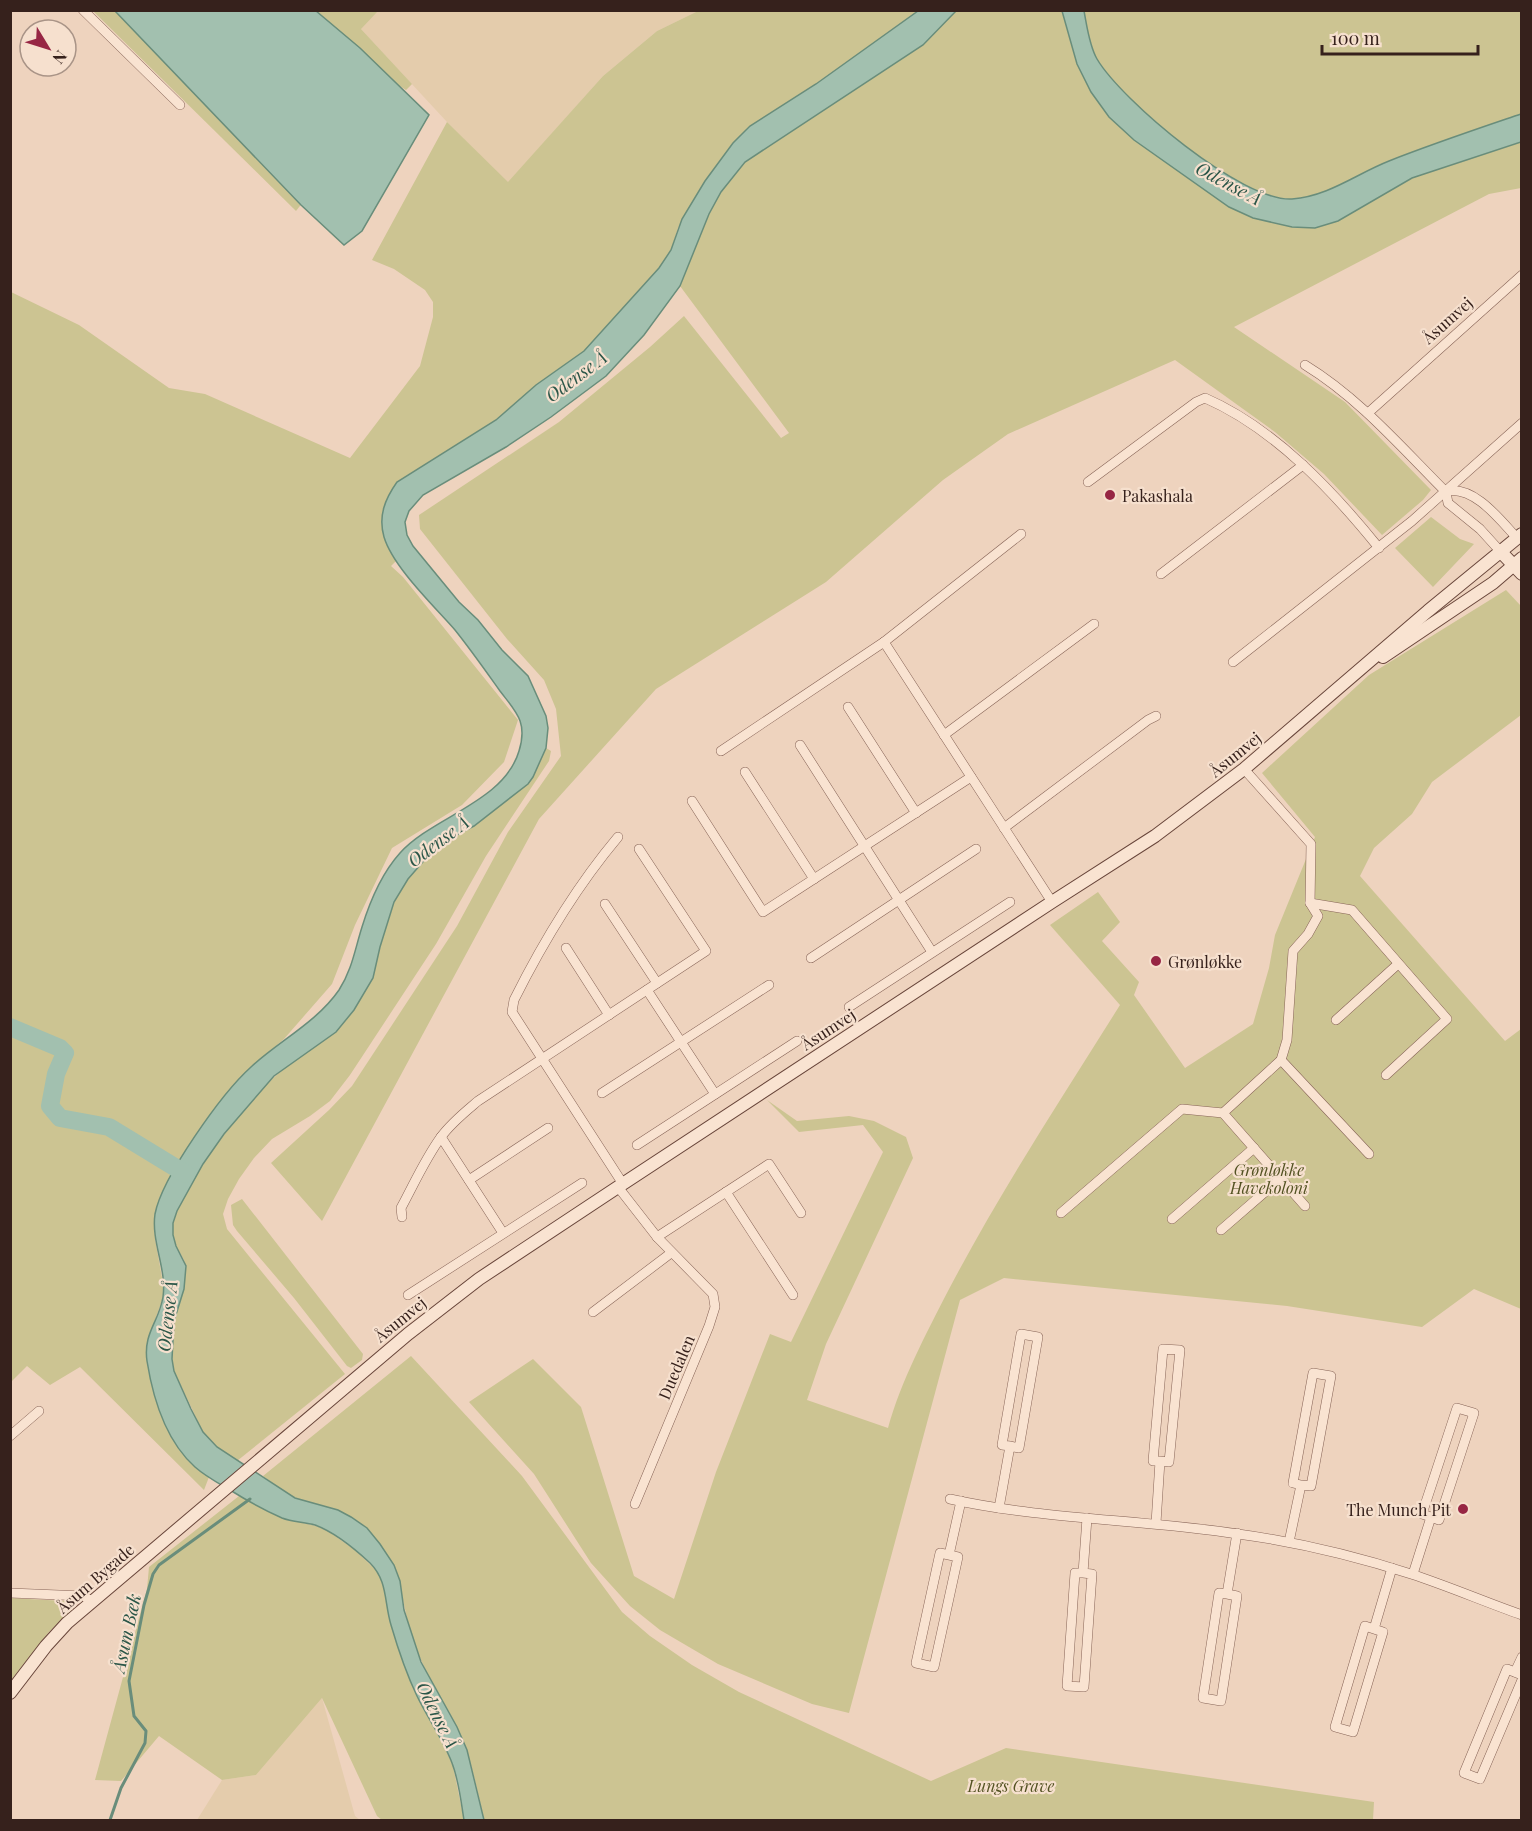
<svg xmlns="http://www.w3.org/2000/svg" width="1532" height="1831" font-family="'Playfair Display',serif">
<style>
.farmland{fill:#e4ccac}
.green{fill:#ccc492}
.water{fill:#a2c0af;stroke:#698d7b;stroke-width:1.5}
.lines{fill:none;stroke-linecap:round;stroke-linejoin:round}
.stream{stroke:#698d7b;stroke-width:3}
.river{stroke:#a2c0af;stroke-width:18}
.street-casing{stroke:#876457;stroke-width:10}
.secondary-casing{stroke:#68453a;stroke-width:14}
.street{stroke:#f9e3d1;stroke-width:9}
.secondary{stroke:#f9e3d1;stroke-width:12}
.poi-dot{fill:#972644;stroke:#f6e0ce;stroke-width:2}
.labels{text-anchor:middle;dominant-baseline:central;stroke-width:4.5;stroke-linejoin:round;paint-order:stroke}
.street-label{font-size:16px;fill:#36211c;stroke:#f6e0ce}
.poi-label{font-size:16px;fill:#36211c;stroke:#f6e0ce;text-anchor:start}
.park-label{font-size:16px;font-style:italic;fill:#535222;stroke:#f6e0ce}
.water-label{font-size:18px;font-style:italic;fill:#2b5648;stroke:#f6e0ce}
</style>
<rect width="100%" height="100%" fill="#eed3be"/>
<!-- farmland -->
<g class="farmland">
<polygon points="378,11 698,11 657,31 603,76 508,183 447,122 360,28"/>
<polygon points="322,1698 355,1816 360,1820 197,1820 222,1780 256,1775"/>
</g>
<!-- green -->
<g class="green">
<polygon points="956,10 1062,11 1077,64 1229,207 1338,221 1412,178 1521,142 1521,188 1489,194 1234,327 1345,402 1431,490 1423,500 1382,535 1324,474 1275,432 1175,360 1008,434 943,480 826,582 656,689 539,819 322,1221 271,1163 329,1110 352,1086 457,926 508,832 561,756 556,709 544,680 507,639 420,529 419,515 559,422 650,347 684,316 781,438 789,433 680,286 709,214 721,192 745,162 923,45"/>
<polygon points="93,11 133,11 303,202 296,211"/>
<polygon points="316,11 378,11 361,29 412,84 406,90 341,48"/>
<polygon points="698,11 918,11 816,84 750,126 733,143 705,181 678,228 671,250 659,268 584,351 536,385 496,420 397,482 385,540 397,560 391,566 403,577 518,720 504,762 462,805 392,848 355,925 332,984 284,1039 249,1069 193,1140 175,1168 159,1201 154,1218 155,1239 163,1283 163,1298 147,1342 147,1359 155,1395 164,1423 176,1445 196,1468 209,1477 204,1490 80,1367 50,1385 27,1366 11,1382 11,292 79,325 169,388 205,394 350,458 420,366 433,317 433,302 425,290 394,269 372,260 447,122 508,182 603,76 657,31"/>
<path d="M1084,11H1521V114C1477,129 1432,144 1389,161C1356,175 1328,196 1292,199C1241,202 1122,101 1097,59C1089,45 1087,26 1084,11Z"/>
<polygon points="1431,517 1460,539 1474,544 1433,587 1395,548"/>
<path d="M1506,590L1521,606V715L1432,782L1412,814L1374,848L1360,876L1505,1041L1521,1029V1309L1474,1289L1422,1327L1287,1306L1004,1278L960,1300L849,1713L812,1704L718,1664L660,1630L630,1606L591,1563L534,1474L469,1402L533,1359L581,1407L634,1576L674,1599L716,1472L770,1334L791,1342L883,1152L863,1125L799,1132L767,1100L797,1121L849,1116L874,1121L906,1137L913,1158L826,1344L807,1400L888,1428C901,1381 926,1334 948,1291C1000,1192 1061,1099 1120,1005L1050,925L1098,892L1120,922L1102,941L1139,982L1134,995L1185,1068L1253,1024L1269,968L1275,935L1315,837L1262,773L1369,675Z"/>
<polygon points="546,748 551,751 549,761 486,856 436,944 350,1075 330,1101 310,1116 272,1139 254,1158 239,1179 228,1199 223,1214 227,1229 345,1374 237,1461 217,1447 203,1432 174,1371 171,1351 174,1321 186,1273 184,1260 176,1246 173,1235 173,1223 177,1211 203,1164 224,1134 265,1086 285,1067 336,1032 354,1010 373,978 380,947 394,902 408,879 428,856 445,842 474,826 533,777"/>
<polygon points="242,1199 363,1354 362,1360 351,1368 347,1366 294,1298 237,1231 233,1225 231,1205"/>
<path d="M411,1356L522,1476L622,1612L650,1636L692,1665L739,1692L931,1781L1006,1748L1374,1802L1373,1820H484C477,1789 471,1757 457,1727C444,1700 425,1674 415,1645C405,1619 403,1591 394,1565L304,1502L287,1494L263,1476Z"/>
<polygon points="239,1496 282,1518 316,1526 328,1531 355,1550 379,1573 385,1585 389,1619 453,1766 464,1820 382,1820 377,1816 322,1698 256,1775 222,1780 159,1736 121,1781 95,1780 147,1589 149,1567"/>
<polygon points="11,1598 65,1601 71,1603 74,1608 49,1632 11,1680"/>
</g>
<!-- water -->
<g class="water">
<polygon points="115,11 316,11 360,48 429,115 362,231 344,245 301,205"/>
<path d="M918,11H956L923,45L745,162L721,192L709,214L680,286L644,335L606,376L551,417L506,447L423,495L409,511L405,522L407,535L413,546L459,602L478,620L502,650L528,676L546,716L548,728L546,748L533,777L528,784L474,826L447,840L428,856L408,879L394,902L380,947L373,978L354,1010L336,1032L274,1076L224,1134L203,1164L177,1211L173,1223V1235L176,1246L186,1266L184,1289L174,1321L172,1359L174,1371L191,1409L203,1432L217,1447L295,1498L338,1510L351,1517L367,1528L380,1544L394,1565L400,1581L404,1610L421,1662L457,1727L467,1750L484,1820H464C461,1802 459,1781 452,1763C443,1739 428,1719 417,1696C406,1673 398,1649 391,1625C384,1602 388,1581 370,1563C355,1549 334,1532 315,1525C304,1522 292,1522 282,1518C264,1510 246,1500 230,1490C218,1483 205,1476 195,1467C166,1441 153,1399 147,1361C143,1333 159,1322 163,1297C167,1269 151,1242 155,1214C162,1177 222,1093 251,1067C279,1041 317,1022 339,990C352,970 355,949 362,927C370,901 382,873 400,853C432,817 504,802 519,751C528,722 516,712 500,691C485,670 471,650 455,630C434,606 393,567 384,537C378,516 385,499 397,482L496,420L536,385L584,351L659,268L671,250L682,219L705,181L733,143L750,126L816,84Z"/>
<path d="M1062,11H1084C1087,26 1089,45 1097,59C1122,101 1242,202 1292,199C1329,196 1356,174 1389,161C1432,144 1477,129 1521,114V142L1412,178L1338,221L1315,228L1292,227L1253,218L1229,207L1134,140L1109,117L1091,92L1077,64Z"/>
</g>
<g class="lines">
<!-- stream -->
<polyline class="stream" points="110,1820 121,1788 145,1743 146,1731 134,1716 129,1681 144,1605 153,1574 159,1565 250,1499"/>
<!-- river -->
<polyline class="river" points="10,1027 60,1048 65,1053 56,1074 50,1106 60,1118 109,1127 186,1174"/>
<!-- street casing -->
<g class="street-casing">
<g id="street">
<polyline points="83,10 180,105"/>
<path d="M1305,365C1359,398 1401,447 1446,492L1448,503L1480,529L1500,551"/>
<polyline points="1368,413 1522,275"/>
<path d="M1088,482L1196,402L1205,398C1274,428 1333,491 1379,548"/>
<path d="M1447,491C1475,486 1500,520 1517,538"/>
<polyline points="1161,574 1303,465"/>
<polyline points="884,642 1052,902"/>
<polyline points="1233,662 1412,521 1522,423"/>
<polyline points="848,707 916,813"/>
<polyline points="944,735 1094,624"/>
<polyline points="800,745 932,952"/>
<polyline points="721,751 884,642 1021,534"/>
<polyline points="1244,769 1311,844 1310,903 1318,916 1308,934 1293,951 1287,1040 1281,1060 1223,1113 1305,1206"/>
<polyline points="745,772 814,879"/>
<polyline points="692,801 763,912 971,777"/>
<polyline points="1004,828 1148,720 1156,716"/>
<path d="M618,837C576,887 543,942 514,1000L512,1012L623,1184"/>
<polyline points="1310,903 1352,910 1447,1019 1386,1075"/>
<polyline points="605,904 657,983"/>
<polyline points="566,948 609,1015"/>
<polyline points="811,958 976,849"/>
<polyline points="647,990 715,1094"/>
<polyline points="849,1007 1010,902"/>
<polyline points="1336,1020 1398,964"/>
<polyline points="1281,1060 1369,1154"/>
<polyline points="602,1093 769,985"/>
<polyline points="441,1137 503,1233"/>
<polyline points="637,1145 797,1041"/>
<polyline points="469,1180 548,1128"/>
<polyline points="618,1187 657,1237 713,1294 715,1307 709,1326 635,1504"/>
<polyline points="726,1192 793,1295"/>
<polyline points="1061,1213 1182,1109 1223,1113"/>
<path d="M402,1217L401,1208C414,1184 425,1159 441,1137C451,1123 465,1112 478,1101L706,951L639,849"/>
<polyline points="1172,1219 1254,1148"/>
<polyline points="1221,1230 1281,1178"/>
<polyline points="657,1237 769,1164 801,1213"/>
<polyline points="408,1295 582,1183"/>
<polyline points="593,1312 671,1253"/>
<polyline points="10,1436 39,1411"/>
<path d="M950,1499C1044,1520 1143,1519 1238,1534C1297,1542 1355,1556 1411,1574C1448,1586 1485,1602 1522,1615"/>
<polyline points="999,1508 1010,1446 1019,1448 1038,1337 1021,1334 1002,1445 1010,1446"/>
<polyline points="1156,1523 1160,1461 1169,1462 1180,1350 1163,1349 1153,1461 1160,1461"/>
<polyline points="1289,1542 1301,1485 1311,1486 1331,1376 1313,1373 1293,1483 1301,1485"/>
<polyline points="949,1555 958,1557 934,1667 916,1663 940,1553 949,1555 961,1501"/>
<polyline points="1083,1573 1092,1574 1084,1687 1067,1686 1075,1573 1083,1573 1087,1518"/>
<polyline points="1413,1574 1431,1517 1439,1520 1474,1413 1457,1408 1422,1514 1431,1517"/>
<polyline points="10,1593 84,1596 91,1601"/>
<polyline points="1227,1594 1237,1596 1221,1701 1203,1698 1219,1593 1227,1594 1237,1533"/>
<polyline points="1374,1629 1383,1632 1353,1732 1335,1727 1365,1626 1374,1629 1392,1568"/>
<polyline points="1515,1672 1522,1657"/>
<polyline points="1522,1675 1507,1669 1464,1773 1480,1779 1522,1680"/>
</g>
</g>
<!-- secondary casing -->
<g class="secondary-casing">
<g id="secondary">
<polyline points="1500,551 1522,574"/>
<polyline points="1383,657 1493,583 1522,558"/>
<polyline points="10,1693 46,1646 67,1623 408,1334 479,1279 618,1187 1052,902 1155,836 1244,769 1428,611 1522,534"/>
</g>
</g>
<!-- street -->
<use href="#street" class="street"/>
<!-- secondary -->
<use href="#secondary" class="secondary"/>
</g>
<!-- markers -->
<g class="poi-dot">
<circle cx="1110" cy="495" r="6"/>
<circle cx="1156" cy="961" r="6"/>
<circle cx="1463" cy="1509" r="6"/>
</g>
<g class="labels">
<!-- street labels -->
<g class="street-label">
<text transform="translate(1447 320) rotate(-42)">Åsumvej</text>
<text transform="translate(1235 754) rotate(-39)">Åsumvej</text>
<text transform="translate(828 1029) rotate(-33)">Åsumvej</text>
<text transform="translate(400 1319) rotate(-39)">Åsumvej</text>
<text transform="translate(676 1367) rotate(-67)">Duedalen</text>
<text transform="translate(95 1578) rotate(-41)">Åsum Bygade</text>
</g>
<!-- poi labels -->
<g class="poi-label">
<text x="1122" y="495">Pakashala</text>
<text x="1168" y="961">Grønløkke</text>
<text x="1451" y="1509" text-anchor="end">The Munch Pit</text>
</g>
<!-- park labels -->
<g class="park-label">
<text x="1269" y="1169">Grønløkke<tspan x="1269" dy="18">Havekoloni</tspan></text>
<text x="1011" y="1785">Lungs Grave</text>
</g>
<!-- water labels -->
<g class="water-label">
<text transform="translate(1229 183) rotate(28)">Odense Å</text>
<text transform="translate(576 376) rotate(-37)">Odense Å</text>
<text transform="translate(438 841) rotate(-37)">Odense Å</text>
<text transform="translate(167 1316) rotate(-84)">Odense Å</text>
<text transform="translate(126 1633) rotate(-78)">Åsum Bæk</text>
<text transform="translate(438 1715) rotate(64)">Odense Å</text>
</g>
</g>
<!-- border -->
<rect width="1532" height="1831" fill="none" stroke="#36211c" stroke-width="24"/>
<!-- north arrow -->
<g transform="translate(48 48) rotate(128)"><circle r="28" fill="#f6e0ce" stroke="#a99487" stroke-width="1.5"/>
<path d="M0-4.5L10 22L0 15L-10 22Z" fill="#972644"/>
<text y="-9" font-size="16" font-weight="bold" text-anchor="middle" fill="#36211c">N</text>
</g>
<!-- scale -->
<path d="M1322 45v9h156v-9" fill="none" stroke="#36211c" stroke-width="3"/>
<text x="1331" y="45" font-size="18" fill="#36211c" stroke="#f6e0ce" stroke-width="4.5" paint-order="stroke">100 m</text>
</svg>
